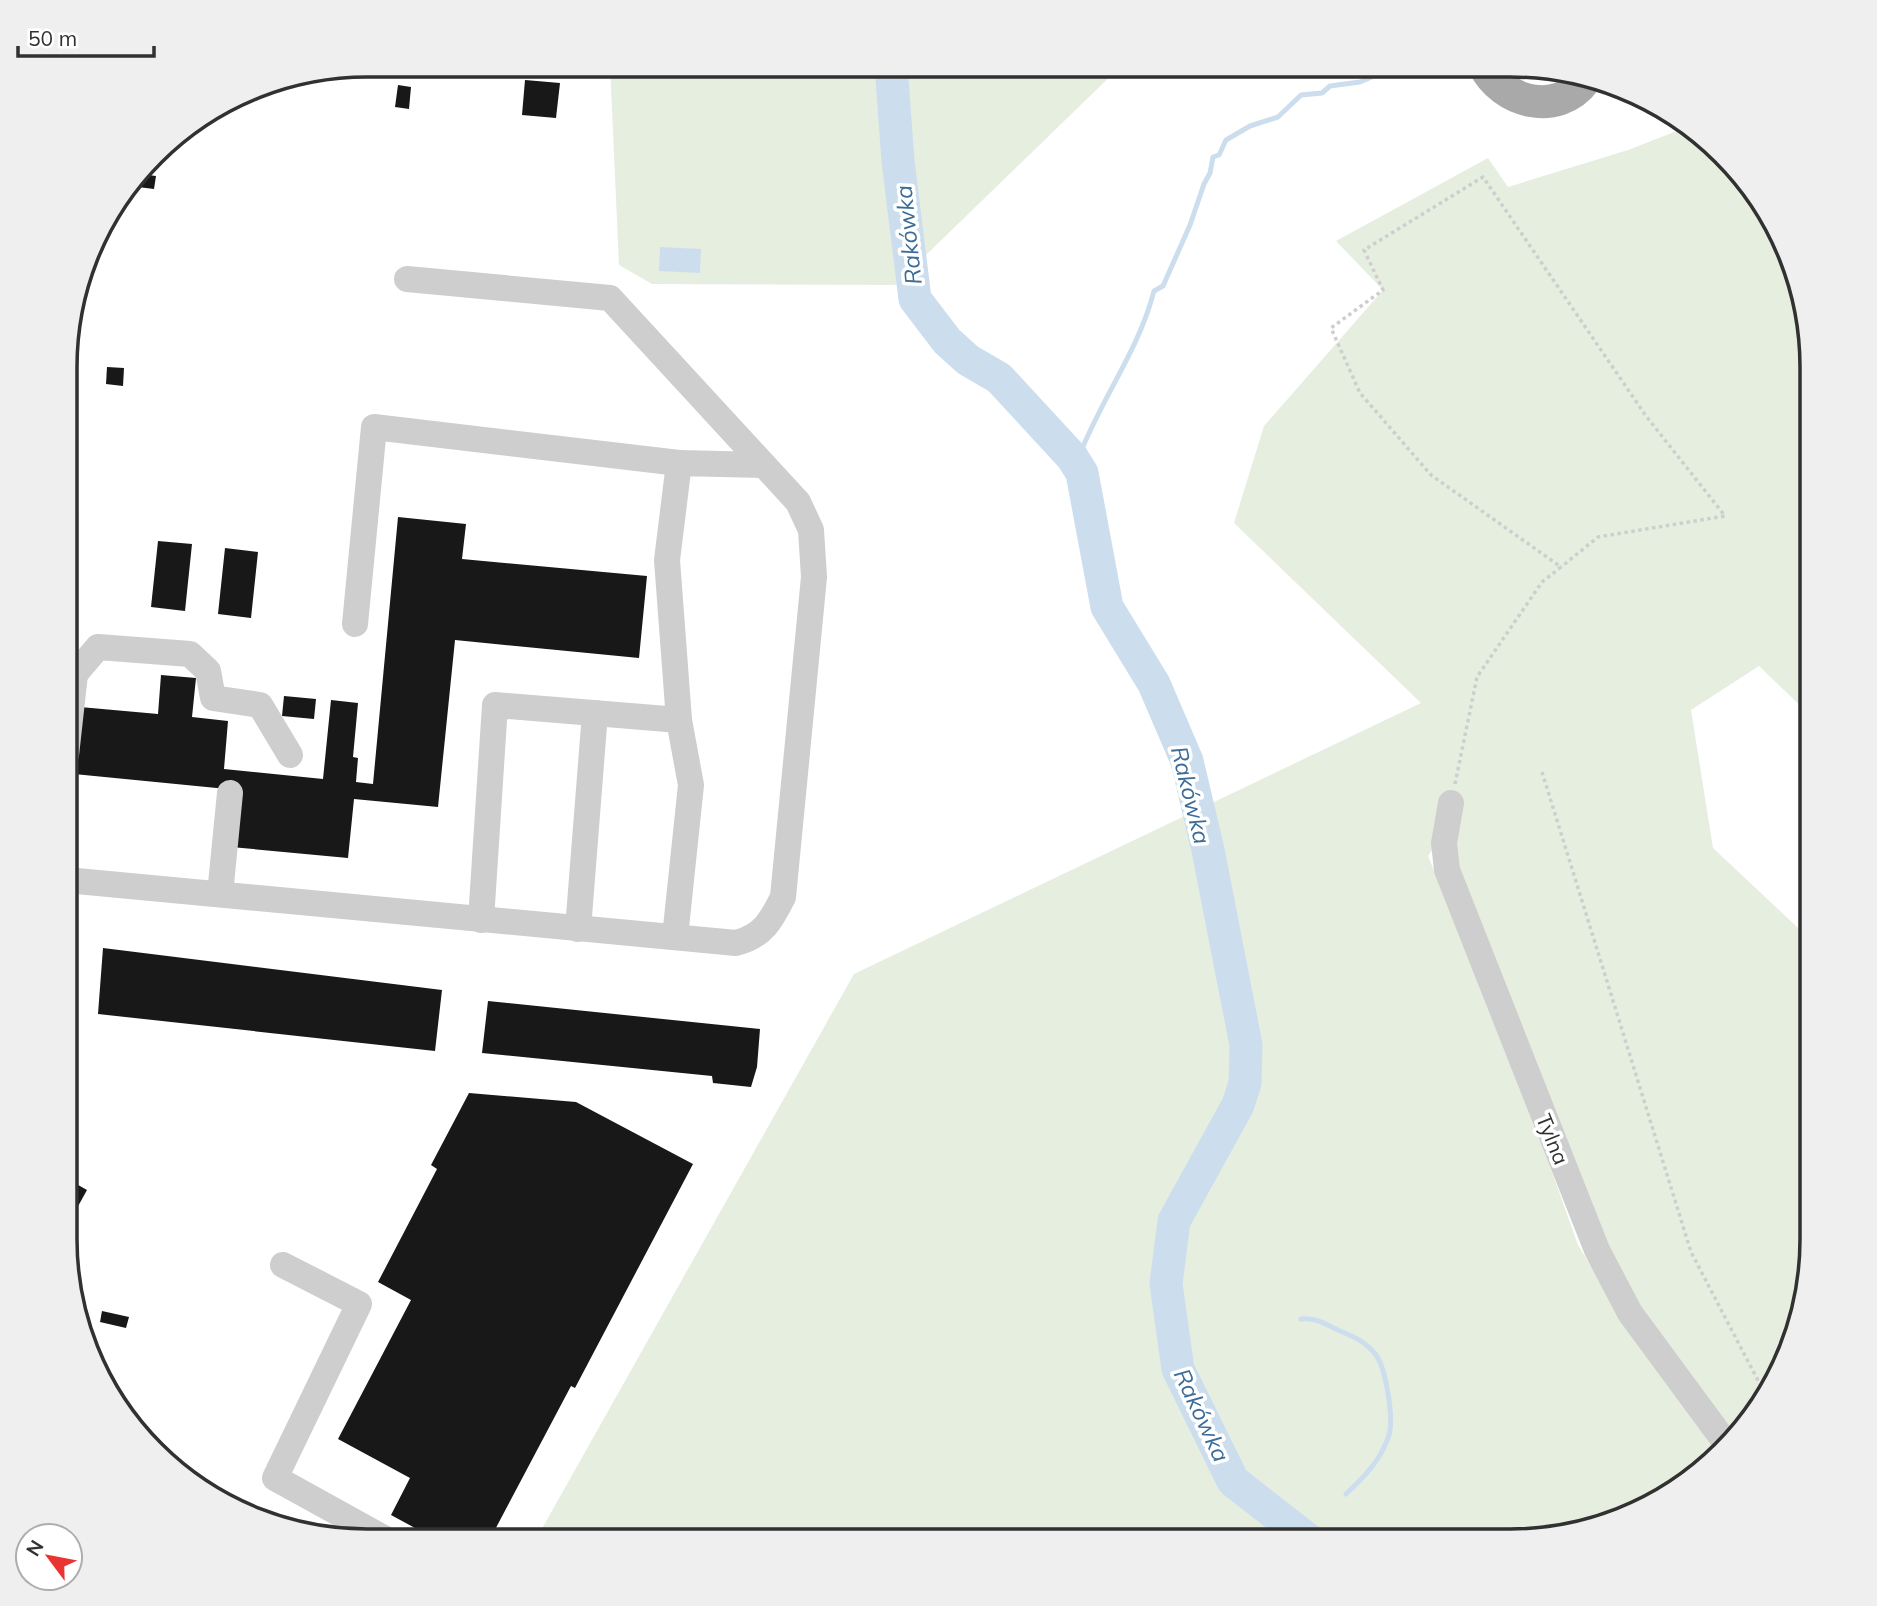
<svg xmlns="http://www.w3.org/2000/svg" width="1877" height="1606" font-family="Mulish,sans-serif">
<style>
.green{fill:#e6eee0}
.water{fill:#ccdeee}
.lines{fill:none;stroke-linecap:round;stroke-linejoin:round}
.stream{stroke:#ccdeee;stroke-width:5}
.river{stroke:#ccdeee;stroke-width:33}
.building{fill:#181818}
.path{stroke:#cecece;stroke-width:3.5;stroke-dasharray:3.5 3.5;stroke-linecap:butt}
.minor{stroke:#cecece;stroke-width:26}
.major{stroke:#a9a9a9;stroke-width:33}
.labels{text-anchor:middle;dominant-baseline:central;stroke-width:7;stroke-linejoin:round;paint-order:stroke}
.street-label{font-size:21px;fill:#313131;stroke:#fff}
.water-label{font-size:23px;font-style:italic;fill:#3c6c97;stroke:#fff}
.rim{fill:none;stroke:#313131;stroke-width:3.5}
</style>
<rect width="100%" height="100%" fill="#fff"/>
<!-- green -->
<g class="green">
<polygon points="610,65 1122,65 895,285 652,284 619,265"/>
<polygon points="1687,127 1724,154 1789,251 1812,347 1812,717 1759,666 1691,710 1713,848 1812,941 1812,1239 1789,1355 1733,1438 1623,1285 1454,872 1460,809 1428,856 1520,1082 1578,1245 1618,1311 1723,1453 1626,1518 1529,1541 535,1541 854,974 1421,703 1234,523 1264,426 1383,290 1336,241 1488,158 1508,187 1628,150"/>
</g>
<!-- water -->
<polygon class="water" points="660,247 701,249 700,273 659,271"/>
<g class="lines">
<!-- stream -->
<g class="stream">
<path d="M1076,464C1098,403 1138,353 1154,291L1163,286L1190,225L1204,184L1210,173L1213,157L1219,155L1226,140L1250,126L1278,117L1301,95L1322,93L1330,86L1360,82L1376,75L1408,65"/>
<path d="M1301,1319C1317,1317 1326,1325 1340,1331C1355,1337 1366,1342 1376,1355C1386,1369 1395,1422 1388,1438C1380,1461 1364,1477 1346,1494"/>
</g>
<!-- river -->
<polyline class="river" points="891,65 898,161 915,299 947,341 968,360 999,378 1072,457 1082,473 1107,607 1154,684 1187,761 1208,850 1246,1045 1245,1083 1238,1105 1174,1221 1166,1284 1178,1369 1233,1481 1310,1541"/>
</g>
<!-- building -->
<g class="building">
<polygon points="525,80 560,83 556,118 522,115"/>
<polygon points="398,85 411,87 409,109 395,107"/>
<polygon points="140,174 156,176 154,189 130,186"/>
<polygon points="107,367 124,368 123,386 106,384"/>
<polygon points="398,517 466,524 462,559 647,576 639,658 455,640 438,807 354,799 348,858 231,847 237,790 74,774 80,707 158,714 161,675 196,678 192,717 228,721 224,769 323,779 331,700 358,703 353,757 358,758 356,782 373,784"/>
<polygon points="158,541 192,544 185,611 151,607"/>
<polygon points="225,548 258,552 251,618 218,614"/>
<polygon points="284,696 316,699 314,719 282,716"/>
<polygon points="103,948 442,990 435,1051 98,1014"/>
<polygon points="488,1001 760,1029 757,1067 751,1087 713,1083 712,1076 482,1053"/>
<polygon points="469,1093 576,1102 693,1164 575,1388 571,1386 489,1541 439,1541 391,1515 410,1478 338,1439 411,1300 378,1282 437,1169 431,1165"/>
<polygon points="71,1181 87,1190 71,1219 66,1216 66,1190"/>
<polygon points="102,1311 129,1317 126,1328 100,1322"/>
</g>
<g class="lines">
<!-- path -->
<g class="path">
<polyline points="1542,772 1691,1252 1764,1392"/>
<polyline points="1455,784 1477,677 1542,582 1561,567 1431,475 1360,393 1331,328 1383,290 1364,250 1483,177 1646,416 1725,516 1598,537 1561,567"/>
</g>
<!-- minor -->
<g class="minor">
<polyline points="355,624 374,427 679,463"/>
<polyline points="75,674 98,647 190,654 208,671 213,698 260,705 290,755"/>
<polyline points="679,720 667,560 679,463 763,465"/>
<polyline points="66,755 75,674 67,673"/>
<polyline points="1451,803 1444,843 1447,870 1597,1250 1630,1313 1728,1446"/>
<path d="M66,880L736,943C763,936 771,921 783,897L814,577L811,530L798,502L610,298L407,279"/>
<polyline points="220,894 230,793"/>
<polyline points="481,920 495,705 679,720 691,785 675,937"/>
<polyline points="578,929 595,713"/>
<polyline points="283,1265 359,1304 275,1478 389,1541"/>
</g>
<!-- major -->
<path class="major" d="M1484,65C1502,103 1558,117 1585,80"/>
</g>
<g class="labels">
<!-- street labels -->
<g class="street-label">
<text transform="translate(1553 1139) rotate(68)">Tylna</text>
</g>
<!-- water labels -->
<g class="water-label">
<text transform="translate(908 235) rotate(-96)">Rakówka</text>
<text transform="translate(1191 795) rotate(76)">Rakówka</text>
<text transform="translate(1202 1415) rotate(65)">Rakówka</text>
</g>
</g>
<!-- crop -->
<path d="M0 0H1877V1606H0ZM367 77H1510A290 290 0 0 1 1800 367V1239A290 290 0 0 1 1510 1529H367A290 290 0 0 1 77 1239V367A290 290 0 0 1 367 77Z" fill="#efefef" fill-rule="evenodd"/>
<path class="rim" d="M367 77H1510A290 290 0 0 1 1800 367V1239A290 290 0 0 1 1510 1529H367A290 290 0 0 1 77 1239V367A290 290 0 0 1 367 77Z"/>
<!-- north arrow -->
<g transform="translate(49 1557) rotate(302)"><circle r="33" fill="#ffffff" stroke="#adadad" stroke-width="2"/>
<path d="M0-5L12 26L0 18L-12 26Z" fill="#ea3431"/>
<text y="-10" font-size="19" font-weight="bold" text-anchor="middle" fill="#313131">N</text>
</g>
<!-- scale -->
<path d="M18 46v10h136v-10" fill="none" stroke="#313131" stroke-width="3.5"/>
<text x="28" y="46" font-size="21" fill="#313131" stroke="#ffffff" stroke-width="5" paint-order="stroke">50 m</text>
</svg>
